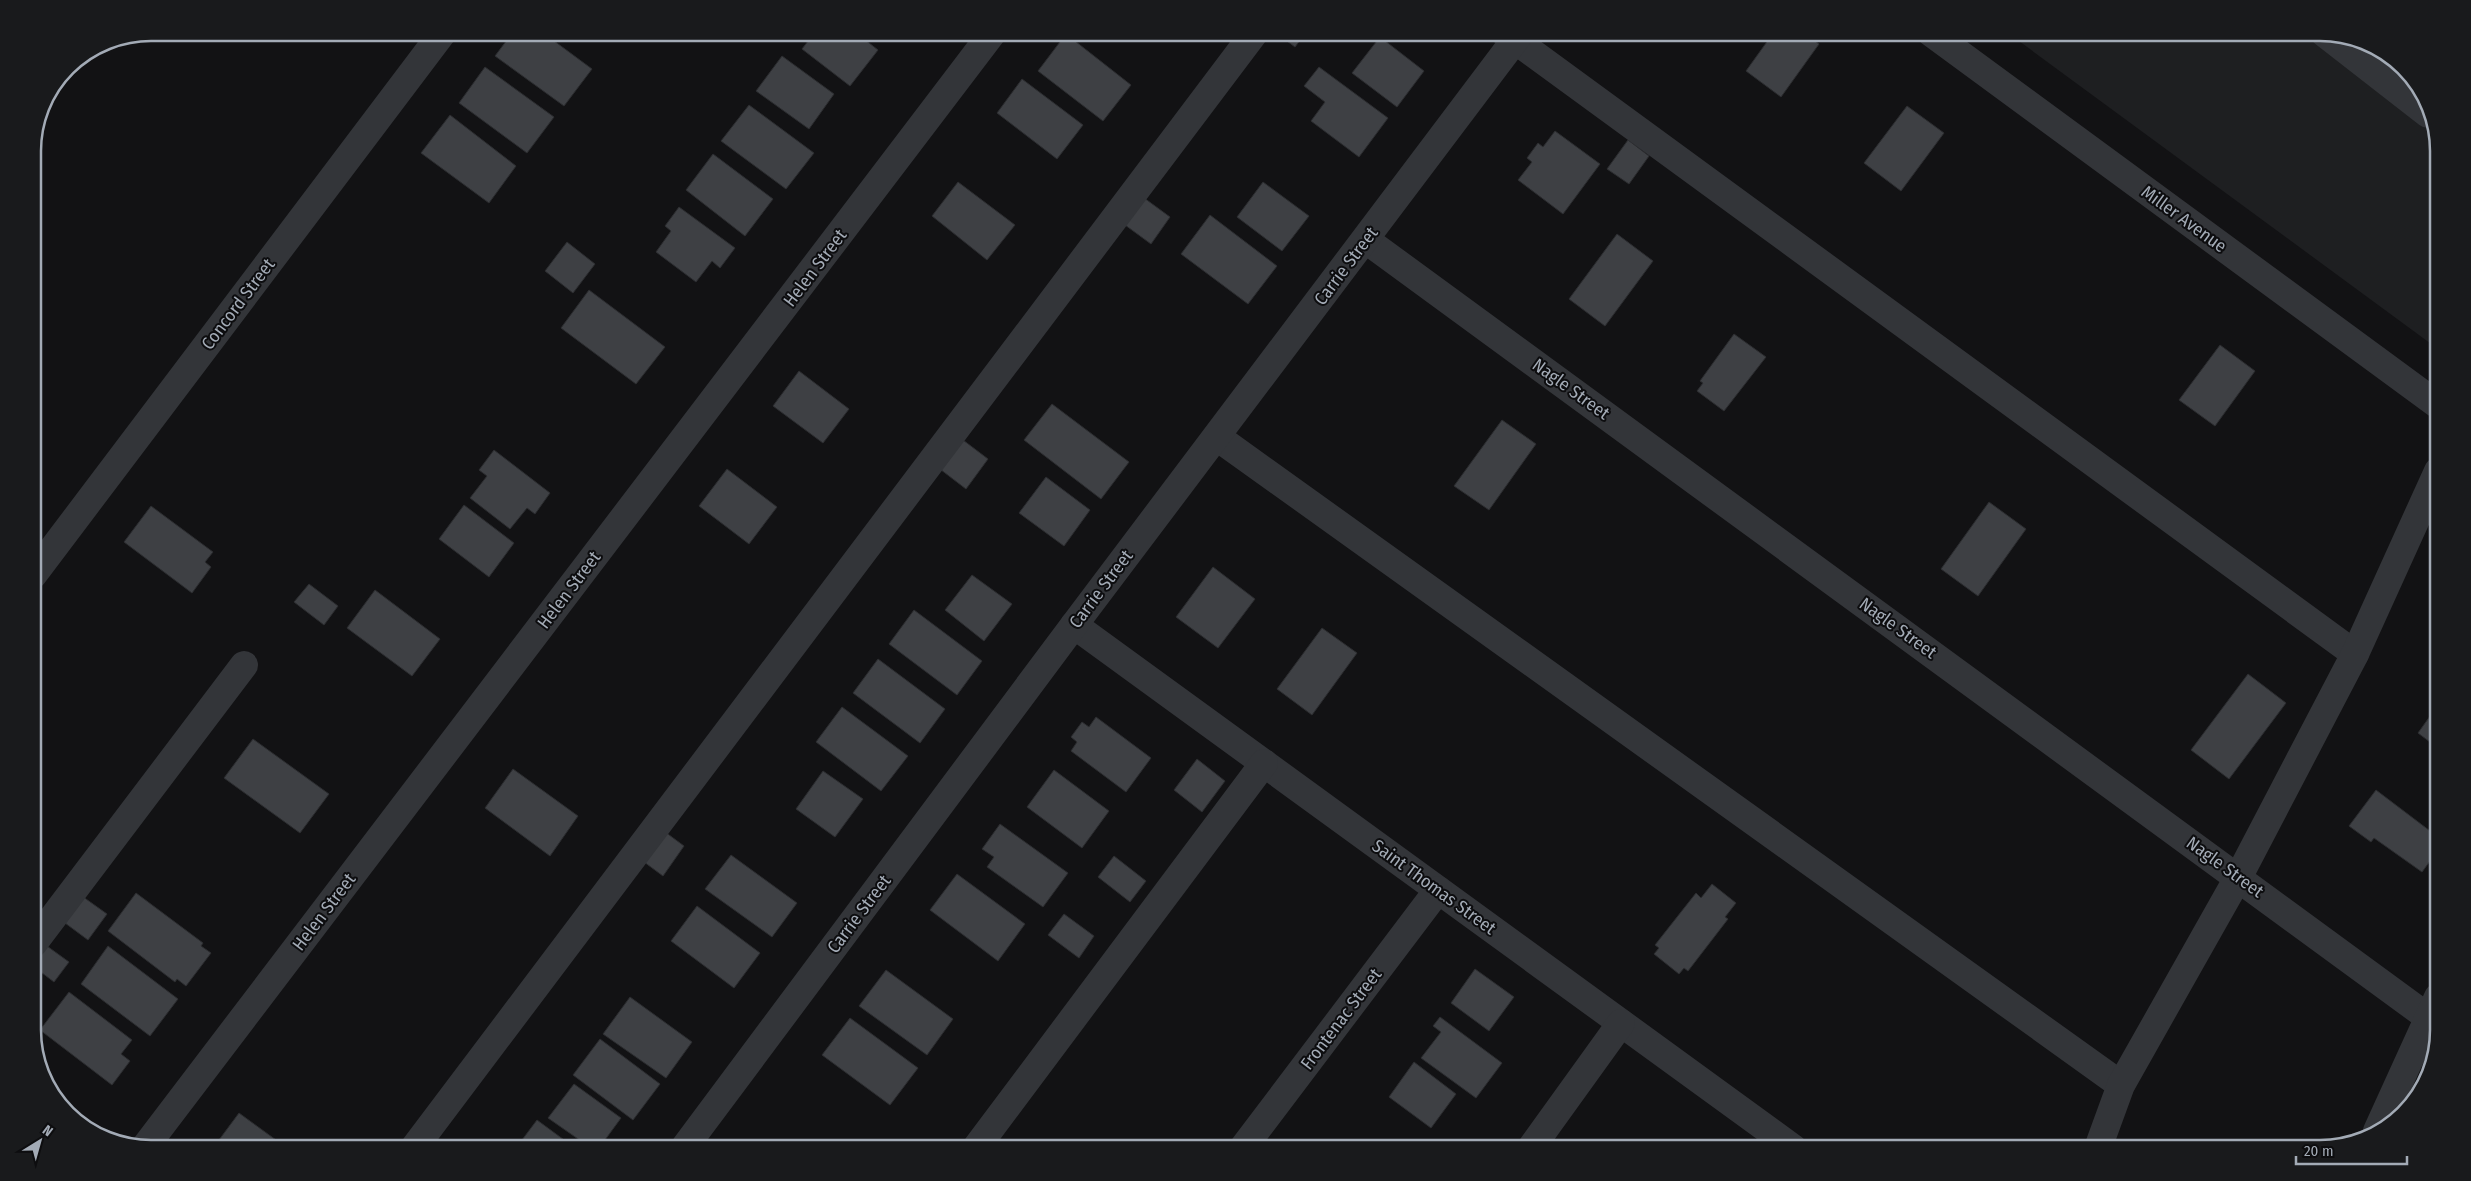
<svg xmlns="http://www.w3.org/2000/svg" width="2471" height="1181" font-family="'Fira Sans Condensed',sans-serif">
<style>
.built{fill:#1e1f21}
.building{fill:#3e4044;stroke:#2c2d30}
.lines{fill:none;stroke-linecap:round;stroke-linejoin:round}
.minor{stroke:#333539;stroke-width:28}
.labels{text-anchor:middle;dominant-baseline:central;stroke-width:4;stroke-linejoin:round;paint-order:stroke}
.street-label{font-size:18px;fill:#a3abb6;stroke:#0d0d0f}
.rim{fill:none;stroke:#a3abb6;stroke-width:2.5}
</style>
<rect width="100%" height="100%" fill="#121214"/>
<!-- built -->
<polygon class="built" points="2320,32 2372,45 2418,85 2438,144 2438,349 2008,33"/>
<!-- building -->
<g class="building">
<polygon points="513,32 542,32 592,69 564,106 495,56"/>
<polygon points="815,32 855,32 878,50 850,86 802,49"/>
<polygon points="878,32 893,32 887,39"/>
<polygon points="1275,32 1306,32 1295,47"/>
<polygon points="1774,32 1803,32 1819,44 1781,97 1746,71"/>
<polygon points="1066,34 1131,85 1103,121 1038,71"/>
<polygon points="1380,37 1424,71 1397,107 1352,73"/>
<polygon points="782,56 834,94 809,129 756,91"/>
<polygon points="485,67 554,117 527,153 459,103"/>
<polygon points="1319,67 1388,118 1359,157 1311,121 1325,102 1304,86"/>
<polygon points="1022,79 1083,125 1057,159 997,113"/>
<polygon points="749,105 814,153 786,189 721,141"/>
<polygon points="1907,106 1944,133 1901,191 1864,163"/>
<polygon points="450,115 516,166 489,203 421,153"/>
<polygon points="1555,131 1600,164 1563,214 1518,180 1532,162 1527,158 1538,143 1543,147"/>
<polygon points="1628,140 1649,156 1629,184 1607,169"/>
<polygon points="713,154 773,199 745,236 686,190"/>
<polygon points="958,182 1015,225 987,260 932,216"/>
<polygon points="1263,182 1309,216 1282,251 1237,217"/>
<polygon points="1140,195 1170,217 1151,244 1121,222"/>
<polygon points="679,207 735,248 720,268 712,261 696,282 656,252 671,231 665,226"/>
<polygon points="1210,215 1277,266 1248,304 1181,254"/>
<polygon points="1617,234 1653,261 1605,326 1569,299"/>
<polygon points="567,242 595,264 573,293 545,271"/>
<polygon points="589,290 665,347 636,384 561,328"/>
<polygon points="1734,334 1766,357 1724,411 1697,391 1703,383 1700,381"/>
<polygon points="2220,345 2255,371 2215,426 2179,400"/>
<polygon points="799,371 849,409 823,443 773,406"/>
<polygon points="1052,404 1129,462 1101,499 1024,440"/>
<polygon points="1502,420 1536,444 1489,510 1454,486"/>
<polygon points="959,437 988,459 966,489 936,466"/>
<polygon points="494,450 550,493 535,514 527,508 510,529 470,498 487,476 479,470"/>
<polygon points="727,469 777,507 749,544 699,506"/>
<polygon points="1046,477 1090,510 1064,546 1019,513"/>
<polygon points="1989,502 2026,529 1978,596 1941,569"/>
<polygon points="464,505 514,543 489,577 439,539"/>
<polygon points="151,506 213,552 205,562 211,567 192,593 124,542"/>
<polygon points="1213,567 1255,599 1218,648 1176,617"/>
<polygon points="972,575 1012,604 984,641 945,610"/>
<polygon points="309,584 338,606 324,625 294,602"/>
<polygon points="375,590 440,639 412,676 347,628"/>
<polygon points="914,610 982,661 957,695 889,644"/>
<polygon points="1322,628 1357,653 1312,715 1277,689"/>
<polygon points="878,659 945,709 920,743 853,693"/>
<polygon points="2248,674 2286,703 2229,779 2191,750"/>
<polygon points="2438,705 2438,748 2418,733"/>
<polygon points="842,707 908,756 881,791 816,742"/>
<polygon points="1096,717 1151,758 1126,792 1071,751 1077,742 1071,737 1082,722 1089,727"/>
<polygon points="253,739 329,794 300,833 224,778"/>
<polygon points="1197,759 1225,781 1202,812 1174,790"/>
<polygon points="513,769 578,816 550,856 485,808"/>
<polygon points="1054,770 1109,811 1082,848 1027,807"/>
<polygon points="823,771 863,799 835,837 796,809"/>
<polygon points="2376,790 2438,837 2438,850 2422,872 2374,838 2371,842 2349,826"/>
<polygon points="1000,824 1068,873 1043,907 987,867 994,857 982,849"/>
<polygon points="657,826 684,846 663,876 636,856"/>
<polygon points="731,855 797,903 772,937 705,889"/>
<polygon points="1114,856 1146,881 1130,902 1098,877"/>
<polygon points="957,874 1025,924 998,961 930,910"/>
<polygon points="1712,884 1736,903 1725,917 1728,919 1688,971 1684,968 1679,974 1654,954 1659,948 1655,945 1696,893 1701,898"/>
<polygon points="136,893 203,943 201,946 211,953 186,986 177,979 175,982 108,931"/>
<polygon points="79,894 107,914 88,940 61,920"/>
<polygon points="697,906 760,953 734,988 671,941"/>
<polygon points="1064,914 1094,936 1079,958 1048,935"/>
<polygon points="40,941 69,962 54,982 33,966 33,951"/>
<polygon points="108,946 178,999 150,1036 81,984"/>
<polygon points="1475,969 1514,997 1489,1031 1451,1003"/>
<polygon points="886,970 953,1019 927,1055 859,1006"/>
<polygon points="69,992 132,1040 121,1054 130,1061 112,1085 40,1030"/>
<polygon points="630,997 692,1042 666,1078 603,1034"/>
<polygon points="1440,1017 1502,1063 1476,1098 1421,1058 1441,1032 1433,1026"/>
<polygon points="850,1018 918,1068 890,1105 822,1055"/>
<polygon points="600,1039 660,1084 633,1120 573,1075"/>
<polygon points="1414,1062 1456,1094 1431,1128 1389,1097"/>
<polygon points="574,1084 621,1118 599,1148 591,1148 548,1118"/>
<polygon points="239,1113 287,1148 213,1148"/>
<polygon points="537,1120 575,1148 516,1148"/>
</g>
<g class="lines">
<!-- minor -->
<g class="minor">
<polyline points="1504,32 2355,654"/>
<polyline points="1930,32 2438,405"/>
<polyline points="2324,33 2428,114"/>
<polyline points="1366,240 2429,1018"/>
<polyline points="1217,437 2121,1085"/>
<polyline points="33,575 443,32"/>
<polyline points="1074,625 1793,1148"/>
<polyline points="33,944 244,665"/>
<polyline points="2377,1131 2438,997"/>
<polyline points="145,1147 993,32"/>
<polyline points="414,1148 1255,32"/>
<polyline points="684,1148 1074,625 1521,32"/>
<polyline points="976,1148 1264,763"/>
<polyline points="1243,1148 1438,890"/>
<polyline points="1531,1148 1621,1023"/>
<polyline points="2098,1148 2121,1085 2239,876 2355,654 2438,471"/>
</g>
</g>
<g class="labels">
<!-- street labels -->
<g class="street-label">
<text transform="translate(2184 219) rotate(36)">Miller Avenue</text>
<text transform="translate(1346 266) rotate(-53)">Carrie Street</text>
<text transform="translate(815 268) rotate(-53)">Helen Street</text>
<text transform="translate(238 304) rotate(-53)">Concord Street</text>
<text transform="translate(1571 389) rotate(36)">Nagle Street</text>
<text transform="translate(1101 589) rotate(-53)">Carrie Street</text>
<text transform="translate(569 590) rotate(-53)">Helen Street</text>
<text transform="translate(1898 628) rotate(36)">Nagle Street</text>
<text transform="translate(2225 867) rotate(36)">Nagle Street</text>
<text transform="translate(1434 887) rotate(36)">Saint Thomas Street</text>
<text transform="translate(324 912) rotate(-53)">Helen Street</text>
<text transform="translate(859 914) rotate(-53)">Carrie Street</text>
<text transform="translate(1341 1019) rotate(-53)">Frontenac Street</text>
</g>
</g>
<!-- crop -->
<path d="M0 0H2471V1181H0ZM151 41H2320A110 110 0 0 1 2430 151V1030A110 110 0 0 1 2320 1140H151A110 110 0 0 1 41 1030V151A110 110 0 0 1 151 41Z" fill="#191a1c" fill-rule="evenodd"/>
<path class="rim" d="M151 41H2320A110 110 0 0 1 2430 151V1030A110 110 0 0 1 2320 1140H151A110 110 0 0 1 41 1030V151A110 110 0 0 1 151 41Z"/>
<!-- north arrow -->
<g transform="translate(40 1141) rotate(37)" stroke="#0d0d0f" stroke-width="4" paint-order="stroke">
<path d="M0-4L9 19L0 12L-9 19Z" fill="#a3abb6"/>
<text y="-8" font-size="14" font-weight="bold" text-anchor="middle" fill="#a3abb6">N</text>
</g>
<!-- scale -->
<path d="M2296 1156v8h111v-8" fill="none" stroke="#a3abb6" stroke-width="2.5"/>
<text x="2304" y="1156" font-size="15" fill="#a3abb6" stroke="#0d0d0f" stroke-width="4" paint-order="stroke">20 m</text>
</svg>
